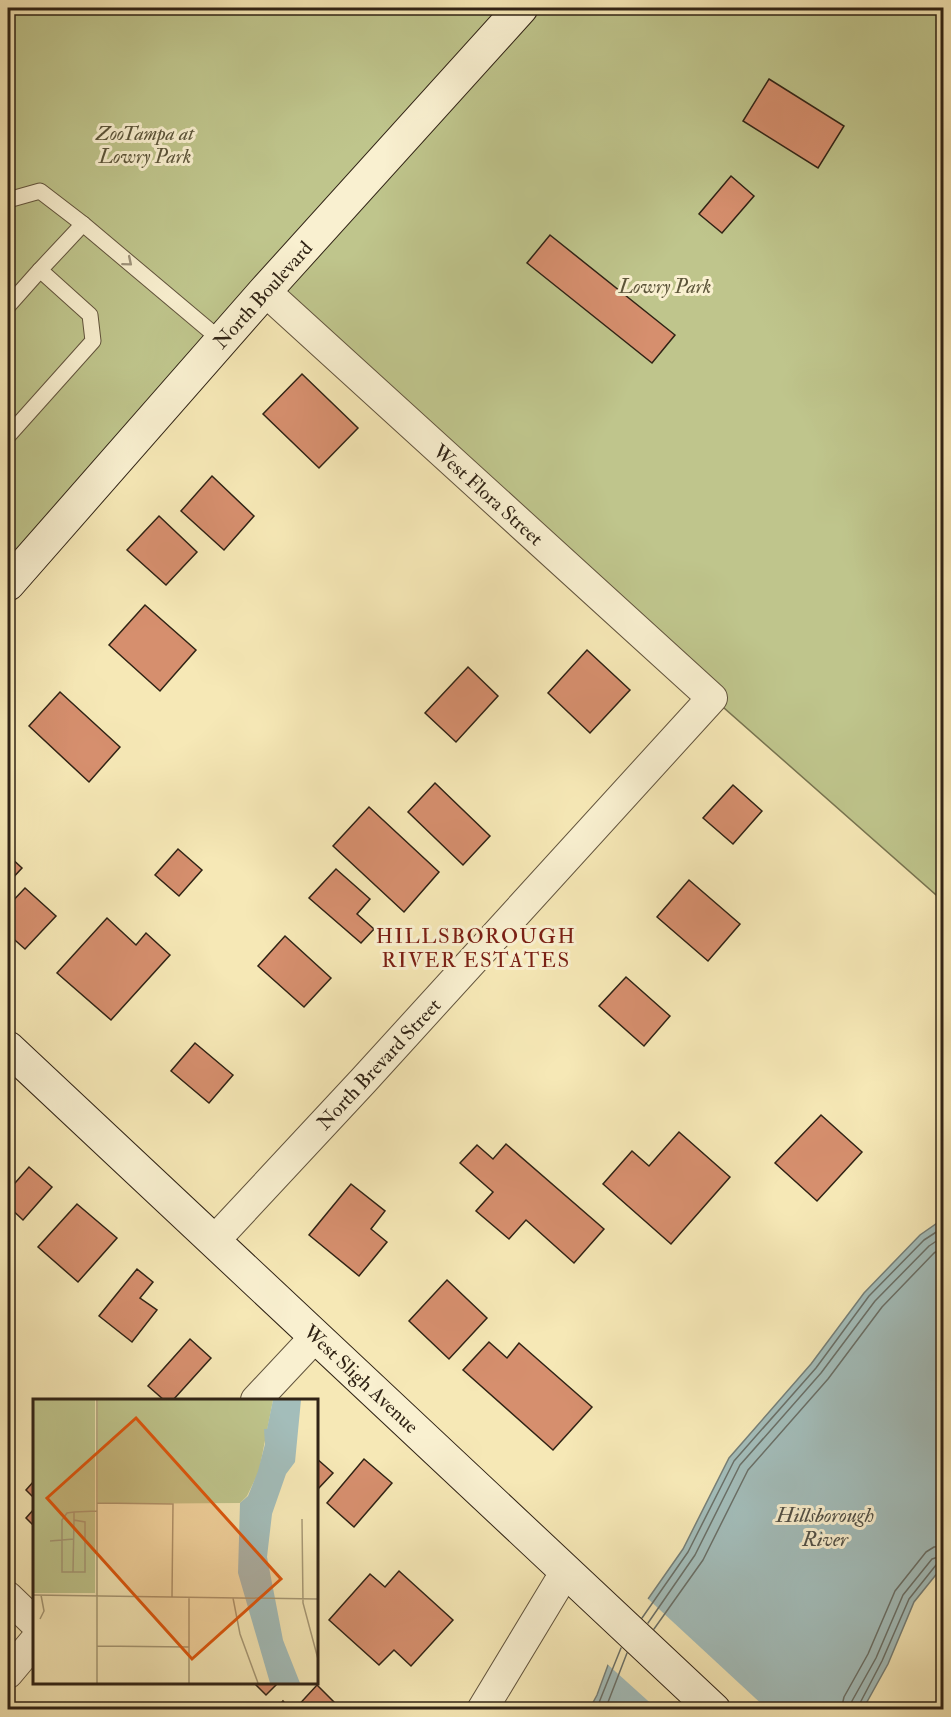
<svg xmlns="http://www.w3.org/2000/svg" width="951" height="1717" font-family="'IM FELL Double Pica',serif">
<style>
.green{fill:#bfc58c;stroke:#787450;stroke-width:1.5}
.water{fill:#a3bdba;stroke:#757f78;stroke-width:1.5}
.pier{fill:#f6e8b6}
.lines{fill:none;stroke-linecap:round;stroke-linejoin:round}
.shore{stroke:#6a7068;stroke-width:1.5}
.building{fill:#d68f6e;stroke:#302315;stroke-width:1.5}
.lane-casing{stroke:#62543d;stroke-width:17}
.street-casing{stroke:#62543d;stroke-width:32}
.secondary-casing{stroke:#302315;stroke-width:35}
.lane{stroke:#f9f0d0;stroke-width:15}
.street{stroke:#f9f0d0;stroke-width:30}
.secondary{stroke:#f9f0d0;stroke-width:33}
.oneway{stroke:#9f947c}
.labels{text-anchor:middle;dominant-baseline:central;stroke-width:6;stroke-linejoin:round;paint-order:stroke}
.park-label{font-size:20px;font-style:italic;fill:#5b5439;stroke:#f9f0d0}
.street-label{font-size:20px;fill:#302315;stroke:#f9f0d0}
.neighbourhood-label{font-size:21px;letter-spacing:1.5px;fill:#7a1f14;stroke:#f9f0d0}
.water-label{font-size:21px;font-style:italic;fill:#525147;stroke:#f9f0d0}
.inset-road{fill:none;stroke:#a79976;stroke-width:1.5}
.view{fill:#df560c;fill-opacity:0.15;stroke:#df560c;stroke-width:3}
.inset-edge{fill:none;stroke:#302315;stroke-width:3}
</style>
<rect width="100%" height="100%" fill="#f6e8b6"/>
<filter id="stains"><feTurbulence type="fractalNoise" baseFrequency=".00333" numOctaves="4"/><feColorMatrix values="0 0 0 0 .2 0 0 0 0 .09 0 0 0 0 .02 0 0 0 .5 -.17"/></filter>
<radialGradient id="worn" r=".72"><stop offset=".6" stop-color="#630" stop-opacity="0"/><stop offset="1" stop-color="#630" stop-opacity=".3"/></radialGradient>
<!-- green -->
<g class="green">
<polygon points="8,8 500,8 8,560"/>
<polygon points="536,8 943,8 943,901 267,305"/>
</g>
<!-- water -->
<polygon class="water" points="943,1219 943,1566 914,1602 888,1664 863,1709 589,1710 597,1695 615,1646 683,1549 729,1458 811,1364 864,1293 920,1235"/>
<!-- pier -->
<polygon class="pier" points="646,1597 767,1709 657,1709 606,1663 613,1644"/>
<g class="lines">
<!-- shore -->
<g class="shore">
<polyline points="642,1618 688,1552 734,1461 816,1368 869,1296 924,1240 944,1227"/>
<polyline points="648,1623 695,1555 740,1465 821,1373 875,1301 929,1246 944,1236"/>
<polyline points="654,1629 703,1560 748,1470 828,1379 882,1307 934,1253 944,1247"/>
<polyline points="596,1710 621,1648"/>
<polyline points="605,1710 627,1653"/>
<polyline points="841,1710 844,1697 868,1654 895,1591 926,1552 934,1547 944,1546"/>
<polyline points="850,1710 852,1701 876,1658 903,1595 932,1559 944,1555"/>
<polyline points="858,1710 859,1705 882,1661 909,1599 936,1565 944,1563"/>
</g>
</g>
<!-- building -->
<g class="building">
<polygon points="769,79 844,126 818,168 743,121"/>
<polygon points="731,176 754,196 722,233 699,214"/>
<polygon points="550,235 675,335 652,363 527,263"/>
<polygon points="302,374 358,428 319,468 263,414"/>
<polygon points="212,476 254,516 224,550 181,511"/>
<polygon points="159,516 197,552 166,585 127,550"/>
<polygon points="145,605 196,650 160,691 109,645"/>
<polygon points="587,650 630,690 590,733 548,693"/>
<polygon points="468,667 498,696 456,742 425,713"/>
<polygon points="60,692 120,747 89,782 29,726"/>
<polygon points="435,783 490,836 463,865 408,812"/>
<polygon points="733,785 762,811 733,844 703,818"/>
<polygon points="369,807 439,872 404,912 333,846"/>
<polygon points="178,849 202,870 179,896 155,875"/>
<polygon points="8,855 22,868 8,883"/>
<polygon points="336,869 370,899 357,914 374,929 361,943 309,898"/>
<polygon points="689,880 740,924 708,961 657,917"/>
<polygon points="25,888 56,916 25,949 8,934 8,906"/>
<polygon points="107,918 136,945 146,933 170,955 111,1020 57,973"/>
<polygon points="285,936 331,978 304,1007 258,966"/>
<polygon points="626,977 670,1016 644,1046 599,1006"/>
<polygon points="195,1043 233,1075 209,1103 171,1071"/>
<polygon points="821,1115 862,1152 817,1201 775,1163"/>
<polygon points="679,1132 730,1177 671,1244 603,1184 632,1151 649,1166"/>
<polygon points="506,1144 604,1229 574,1263 526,1220 509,1239 476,1211 493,1192 460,1163 477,1145 493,1159"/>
<polygon points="29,1167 52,1187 23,1220 8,1206 8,1191"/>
<polygon points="351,1184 385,1211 371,1229 387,1242 359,1276 309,1235"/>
<polygon points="77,1204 117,1238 78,1282 38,1247"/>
<polygon points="137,1269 153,1282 140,1298 157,1310 132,1342 99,1316"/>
<polygon points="447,1280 487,1318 449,1359 409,1321"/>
<polygon points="190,1339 211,1358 173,1400 164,1400 148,1386"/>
<polygon points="489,1342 507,1358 519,1343 592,1407 553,1450 463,1370"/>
<polygon points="316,1458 333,1473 316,1491"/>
<polygon points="364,1459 392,1483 354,1527 327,1503"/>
<polygon points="34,1481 34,1498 26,1490"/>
<polygon points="34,1509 34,1526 26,1518"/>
<polygon points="399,1571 453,1620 411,1666 394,1650 379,1665 329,1620 370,1574 385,1587"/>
<polygon points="253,1682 279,1682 266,1695"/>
<polygon points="317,1685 342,1710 294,1710"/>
<polygon points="283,1701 291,1710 275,1710"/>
</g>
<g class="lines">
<!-- lane casing -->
<g class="lane-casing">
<g id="lane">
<polyline points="8,200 40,191 83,224 222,341"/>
<polyline points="8,306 40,270"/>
<polyline points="8,436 93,341 90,315 40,270 83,224"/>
</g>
</g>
<!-- street casing -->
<g class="street-casing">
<g id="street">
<polyline points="214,1241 363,1081 712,698 265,291"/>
<polyline points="256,1400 315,1337"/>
<polyline points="8,1597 34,1622"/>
<polyline points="8,1673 34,1642"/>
<polyline points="482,1710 566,1571"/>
</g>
</g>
<!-- secondary casing -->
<g class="secondary-casing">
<g id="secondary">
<polyline points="8,584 265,291 521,8"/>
<polyline points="8,1048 714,1710"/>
</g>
</g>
<!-- lane -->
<use href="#lane" class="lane"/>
<!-- street -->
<use href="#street" class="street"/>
<!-- secondary -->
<use href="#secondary" class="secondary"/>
</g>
<!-- one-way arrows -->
<defs><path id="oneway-chevron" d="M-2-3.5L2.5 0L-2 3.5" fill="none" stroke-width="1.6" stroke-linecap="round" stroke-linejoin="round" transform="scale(1.5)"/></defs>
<use class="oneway" href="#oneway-chevron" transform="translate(128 262) rotate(40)"/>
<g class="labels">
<!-- park labels -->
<g class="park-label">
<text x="145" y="133">ZooTampa at<tspan x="145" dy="23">Lowry Park</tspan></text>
<text x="665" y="286">Lowry Park</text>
</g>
<!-- street labels -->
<g class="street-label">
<text transform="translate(263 295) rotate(-48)">North Boulevard</text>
<text transform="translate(488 495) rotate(42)">West Flora Street</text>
<text transform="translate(379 1064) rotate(-47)">North Brevard Street</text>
<text transform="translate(361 1379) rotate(43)">West Sligh Avenue</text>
</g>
<!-- neighbourhood labels -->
<g class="neighbourhood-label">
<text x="476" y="936">HILLSBOROUGH<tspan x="476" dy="24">RIVER ESTATES</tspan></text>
</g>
<!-- water labels -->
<g class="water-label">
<text x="825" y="1515">Hillsborough<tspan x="825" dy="24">River</tspan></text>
</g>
</g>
<!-- overview -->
<g transform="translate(33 1399)">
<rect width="285" height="285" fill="#f6e8b6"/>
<path d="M0,1H62V194H0ZM65,1H240L226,72L214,97L207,104L65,105Z" fill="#bfc58c"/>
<path d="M240,1H268L262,63L253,75L239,115L234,158L250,241L267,284H237L205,174L207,104L215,97L225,72L232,45L231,30H234Z" fill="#a3bdba"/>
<path class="inset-road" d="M64,1V284M64,104L140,105L139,198M41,113V121L52,123V173H29V121L34,114L41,113L64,112M269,120L270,204L285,260M17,142L41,140M40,173L41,121M0,196L285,200M200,199L207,235L225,284M7,220L11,212L8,196M64,247L156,248M156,284V198"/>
<path class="view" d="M103,19L248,180L159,260L14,99Z"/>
<rect width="285" height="285" class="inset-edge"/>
</g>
<!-- margin -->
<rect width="951" height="1717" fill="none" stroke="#f6e8b6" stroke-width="30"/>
<rect x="9" y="9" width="933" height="1699" fill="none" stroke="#302315" stroke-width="3"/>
<rect x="15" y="15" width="921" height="1687" fill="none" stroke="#302315" stroke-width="1.5"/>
<rect width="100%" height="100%" filter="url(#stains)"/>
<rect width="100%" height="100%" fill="url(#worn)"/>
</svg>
